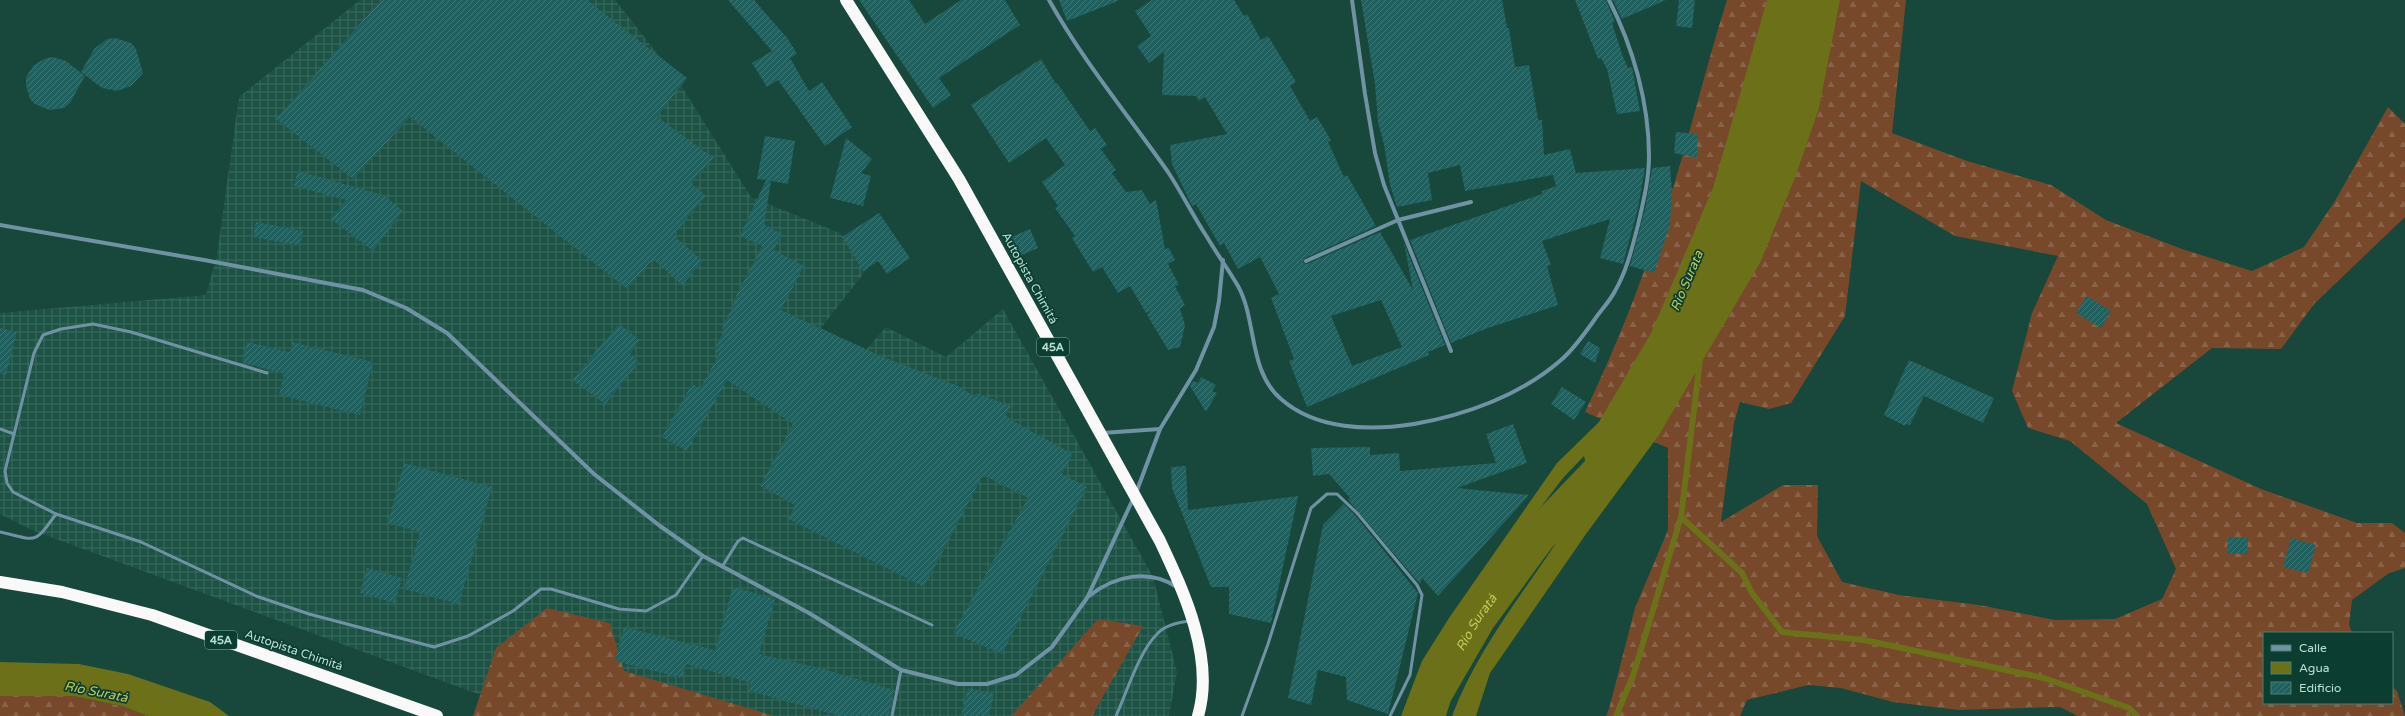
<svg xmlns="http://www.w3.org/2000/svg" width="2405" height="716" font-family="'Varela Round',sans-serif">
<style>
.industrial{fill:url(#industrial-grid)}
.forest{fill:url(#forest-firs);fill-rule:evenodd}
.water{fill:#6b7019}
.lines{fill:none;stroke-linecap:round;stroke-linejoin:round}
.stream{stroke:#6b7019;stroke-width:6}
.river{stroke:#6b7019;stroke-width:36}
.building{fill:url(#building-hatch);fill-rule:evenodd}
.lane{stroke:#7092a5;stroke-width:3}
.street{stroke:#7092a5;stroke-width:4}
.highway{stroke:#f9f9f9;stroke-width:12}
.labels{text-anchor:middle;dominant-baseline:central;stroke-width:3.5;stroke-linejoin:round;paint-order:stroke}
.shield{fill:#0b3d31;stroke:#83afa2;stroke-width:1}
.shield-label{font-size:11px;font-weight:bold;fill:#b7e0d2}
.street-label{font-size:12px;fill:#b7e0d2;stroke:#0b3d31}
.water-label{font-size:13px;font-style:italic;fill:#c2ca5b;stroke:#0b3d31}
</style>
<defs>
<pattern id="industrial-grid" width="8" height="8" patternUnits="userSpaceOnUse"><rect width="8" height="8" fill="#1d5345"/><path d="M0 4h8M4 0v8" fill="none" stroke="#3c6b5f"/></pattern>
<pattern id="forest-firs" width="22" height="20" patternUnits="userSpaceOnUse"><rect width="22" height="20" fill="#77492a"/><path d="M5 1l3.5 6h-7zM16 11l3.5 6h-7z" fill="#886348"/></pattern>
<pattern id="building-hatch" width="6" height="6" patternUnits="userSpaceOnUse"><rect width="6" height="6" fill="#20605e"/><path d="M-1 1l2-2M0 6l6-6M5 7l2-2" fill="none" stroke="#3e7674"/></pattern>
</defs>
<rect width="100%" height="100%" fill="#18473b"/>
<!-- industrial -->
<polygon class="industrial" points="360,0 615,0 675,76 751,197 840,233 868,268 821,328 865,351 886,327 946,357 1003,309 1153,577 1177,672 1169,716 543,716 464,689 34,531 0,514 0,313 206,295 217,255 239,97"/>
<!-- forest -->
<g class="forest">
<path d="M1727,0H1906L1892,133L1967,161L2051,185L2106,220L2182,249L2252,271L2304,247L2335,201L2388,107L2405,124V217L2314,304L2281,349L2212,348L2116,423L2261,489L2357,523H2392L2405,533V568L2389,573L2352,600L2349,625L2352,633H2264V703H2392V687L2397,691L2405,716H2078L2060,707L1958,710L1893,702L1841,688L1808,685L1747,700L1740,716H1606L1609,709L1635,608L1668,530V448L1585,412C1621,337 1651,257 1676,178C1694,119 1708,59 1727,0ZM1861,181L1955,236L2058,256L2032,313L2012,391L2028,428L2070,441L2147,504L2176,569L2162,599L2115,619L2055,620L1979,605L1899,595L1842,582L1817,536L1818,485H1783L1721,522L1734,423L1740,402L1769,409L1791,403L1845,316Z"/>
<polygon points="547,608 610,623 624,671 775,716 473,716 496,648"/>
<polygon points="1098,619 1143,626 1092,716 1011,716"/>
<polygon points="0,696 73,696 122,706 148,716 0,716"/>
</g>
<!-- water -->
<g class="water">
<path d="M1767,0H1840L1819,108L1796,175L1761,261L1659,435L1586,534L1490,673L1476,716H1452C1472,663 1505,617 1537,571C1556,544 1574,515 1591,486L1584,456L1563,478L1486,579L1438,656L1412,716H1401L1422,661L1449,618L1557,463L1599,422L1651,333L1713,188Z"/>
<polygon points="0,662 79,664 128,674 210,702 229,716 148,716 122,706 73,696 0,696"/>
</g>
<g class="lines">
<!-- stream -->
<g class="stream">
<polyline points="1681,517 1742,573 1752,593 1782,632 1864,640 2044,678 2129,708 2137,716"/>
<polyline points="1616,716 1633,676 1681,517 1700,360"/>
</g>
<!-- river -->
<path class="river" id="s1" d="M1427,716L1434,694L1478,618L1538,536L1607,464L1617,442"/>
</g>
<!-- building -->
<g class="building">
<polygon points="381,0 587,0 687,78 657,117 714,158 691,183 706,196 673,235 703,261 682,285 653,259 627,289 410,117 353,179 276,119"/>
<polygon points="728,0 754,0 788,39 797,54 790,58 809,91 822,82 852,127 825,146 778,80 767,87 752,63 772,51"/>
<polygon points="859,0 909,0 925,24 961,0 1005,0 1020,25 939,78 951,95 933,108"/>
<polygon points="1059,0 1118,0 1118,1 1067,21"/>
<path d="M1152,0H1234L1244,16L1247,14L1261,40L1268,36L1296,82L1290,86L1310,121L1317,117L1331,140L1328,142L1344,177L1347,175L1376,226L1305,258L1303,263L1307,264L1380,232L1413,290L1404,243L1445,345L1428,352L1429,355L1307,407L1289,361L1294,359L1271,298L1279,294L1260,257L1238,269L1224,243L1220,246L1196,204L1192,206L1172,164L1170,145L1227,134L1205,97L1199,101L1196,96L1162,95L1164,52L1149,63L1137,46L1151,36L1135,11ZM1381,300L1402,347L1352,366L1331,316Z"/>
<polygon points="1361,0 1502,0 1507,28 1509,28 1515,67 1529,65 1538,120 1542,120 1544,155 1570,149 1576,173 1645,168 1638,208 1623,264 1600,258 1610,219 1542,241 1551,265 1547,266 1558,305 1485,329 1451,343 1410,240 1542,194 1542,191 1556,186 1553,175 1465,191 1460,165 1428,173 1432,200 1397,207 1390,185 1384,144 1378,122 1375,84"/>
<polygon points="1575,0 1606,0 1615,22 1612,23 1622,54 1628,68 1632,67 1640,111 1617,114 1607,69 1601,58 1598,59"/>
<polygon points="1613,0 1666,0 1622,19"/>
<polygon points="1679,0 1695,0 1692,28 1676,26"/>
<polygon points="115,38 131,43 136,49 143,73 131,86 117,91 102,88 81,72 94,49 107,39"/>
<polygon points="53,57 66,61 85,76 70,103 64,108 49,110 35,104 30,99 26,85 26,77 34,65 46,58"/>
<polygon points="1041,59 1056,84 1057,83 1090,131 1095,128 1107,145 1101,149 1116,170 1112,173 1126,192 1142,190 1150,204 1156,200 1165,249 1169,248 1175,260 1168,264 1179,285 1175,286 1185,305 1180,309 1185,325 1180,347 1168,350 1147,315 1150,311 1146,313 1130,286 1118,293 1102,267 1093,272 1072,238 1075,236 1055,208 1058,206 1042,182 1065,165 1046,138 1009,163 971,105"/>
<polygon points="1676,132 1697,134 1697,158 1674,153"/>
<polygon points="765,136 795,141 788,184 771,181 764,225 782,234 774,250 804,266 781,310 883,357 958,386 974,396 976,393 1011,406 1006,415 1011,420 1073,454 1062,474 1087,487 1002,654 953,633 1028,498 983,475 924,587 788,519 795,505 760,486 793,424 727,380 687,451 662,437 692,384 700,389 719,354 714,351 724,330 722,329 734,303 733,302 762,246 740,236 766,180 757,179"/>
<polygon points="846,138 872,159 861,173 871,176 863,206 830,198"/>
<polygon points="1670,166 1672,191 1670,225 1654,273 1630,266 1645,209 1652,168"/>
<polygon points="298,171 383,195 403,211 373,251 331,219 346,200 294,186"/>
<polygon points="879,213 910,258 887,274 878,261 863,271 842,237"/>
<polygon points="256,222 303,231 300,246 253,237"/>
<polygon points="1030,229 1038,248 1017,257 1009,238"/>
<polygon points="2087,296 2111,311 2101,328 2076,313"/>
<polygon points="619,324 640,340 630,354 639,362 605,404 572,380"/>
<polygon points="0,328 17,332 6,375 0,374"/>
<polygon points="1588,341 1600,348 1595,363 1580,354"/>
<polygon points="247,342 290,352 292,342 373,362 360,415 279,395 284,374 242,362"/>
<polygon points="1909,360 1994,398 1983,423 1924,396 1910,425 1906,424 1905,426 1884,415"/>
<polygon points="1201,377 1216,385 1212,391 1217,393 1206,412 1190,386 1193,381 1198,383"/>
<polygon points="1562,387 1586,402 1574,420 1551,404"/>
<polygon points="1513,424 1527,463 1457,488 1529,495 1438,596 1422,578 1420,584 1348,500 1350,498 1329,474 1313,476 1311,448 1370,447 1370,455 1399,453 1400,471 1496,463 1486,434"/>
<polygon points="404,463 492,487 459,604 404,589 420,532 388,523"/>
<polygon points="1186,466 1188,510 1298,496 1271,623 1229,614 1229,587 1211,587 1172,488 1171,467"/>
<polygon points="1344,504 1355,515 1418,593 1388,714 1347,700 1346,677 1318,670 1311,705 1288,698 1323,525"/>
<polygon points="2228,537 2248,538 2247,554 2227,553"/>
<polygon points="2291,538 2316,545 2308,573 2283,567"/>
<polygon points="367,568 402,578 395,603 360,593"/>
<polygon points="733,587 775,599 759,654 820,668 894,690 889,716 840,716 749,691 751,683 686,664 682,678 615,661 624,627 715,650"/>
<polygon points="968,688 994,694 989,716 961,716"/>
</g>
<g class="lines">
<!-- lane -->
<g class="lane">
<polyline points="267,373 131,332 93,324 61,329 43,335 34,353 5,471 7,483 13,492 56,514 141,542 256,596 309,614 434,647 468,636 513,611 541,589 551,589 619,609 646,611 676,595 703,556"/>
<polyline points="0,429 14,434"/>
<path d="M0,532C37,540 33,546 56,514"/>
<polyline points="722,567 738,541 743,538 747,540 932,625"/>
<polyline points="892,716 901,670"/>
<path d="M1116,716C1127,692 1139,651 1158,633C1166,625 1180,622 1190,621"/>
<polyline points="1242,716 1268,644 1311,508 1327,494 1337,494 1357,513 1417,585 1422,595 1410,675 1390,716"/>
</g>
<!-- street -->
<g class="street">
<path d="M1049,0C1083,61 1128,115 1168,172C1182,193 1193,216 1207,237C1217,254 1228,269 1238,286C1257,320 1248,371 1281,399C1316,430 1370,431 1414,424C1466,415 1521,395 1561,360C1574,349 1585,333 1595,319C1601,310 1610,301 1615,291C1627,270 1632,248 1638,225C1643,203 1649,180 1649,156C1649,103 1633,47 1609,0"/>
<polyline points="1352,0 1365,94 1375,153 1384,185 1451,351"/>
<polyline points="0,225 204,260 363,290 406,308 447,333 594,474 660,526 703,556 809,613 901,670 958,684 987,684 1016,675 1052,647 1087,598 1133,499"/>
<polyline points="1306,261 1398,220 1471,202"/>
<polyline points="1102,433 1160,429"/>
<polyline points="1136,493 1160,429 1196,370 1214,327 1219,301 1223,260"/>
<path d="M1089,596C1114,576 1148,568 1177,587"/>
</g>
<!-- highway -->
<g class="highway">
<path d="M846,0L959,179L1160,541C1184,592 1215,658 1198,716"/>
<polyline points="0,582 62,592 152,615 437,716"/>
</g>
</g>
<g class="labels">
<!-- shield labels -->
<g class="shield">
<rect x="1037" y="338" width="32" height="18" rx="3"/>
<rect x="205" y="631" width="32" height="18" rx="3"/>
</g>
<g class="shield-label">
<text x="1053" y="347">45A</text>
<text x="221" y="640">45A</text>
</g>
<!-- street labels -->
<g class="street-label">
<text transform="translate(1030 278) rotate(61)">Autopista Chimitá</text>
<text transform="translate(294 650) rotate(19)">Autopista Chimitá</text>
</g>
<!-- water labels -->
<g class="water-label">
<text transform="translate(1687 281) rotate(-67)">Río Surata</text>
<text stroke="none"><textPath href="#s1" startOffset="106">Río Suratá</textPath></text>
<text transform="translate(96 692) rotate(11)">Río Suratá</text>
</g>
</g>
<!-- legend -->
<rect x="2263" y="632" width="130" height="72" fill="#0b3d31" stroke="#507e71"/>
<rect x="2271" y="645" width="20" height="6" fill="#7092a5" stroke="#507e71"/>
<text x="2299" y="652" font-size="12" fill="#b7e0d2">Calle</text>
<rect x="2271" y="662" width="20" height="12" fill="#6b7019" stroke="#507e71"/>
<text x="2299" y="672" font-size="12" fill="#b7e0d2">Agua</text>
<rect x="2271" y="682" width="20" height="12" fill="url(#building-hatch)" stroke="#507e71"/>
<text x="2299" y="692" font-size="12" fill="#b7e0d2">Edificio</text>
</svg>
